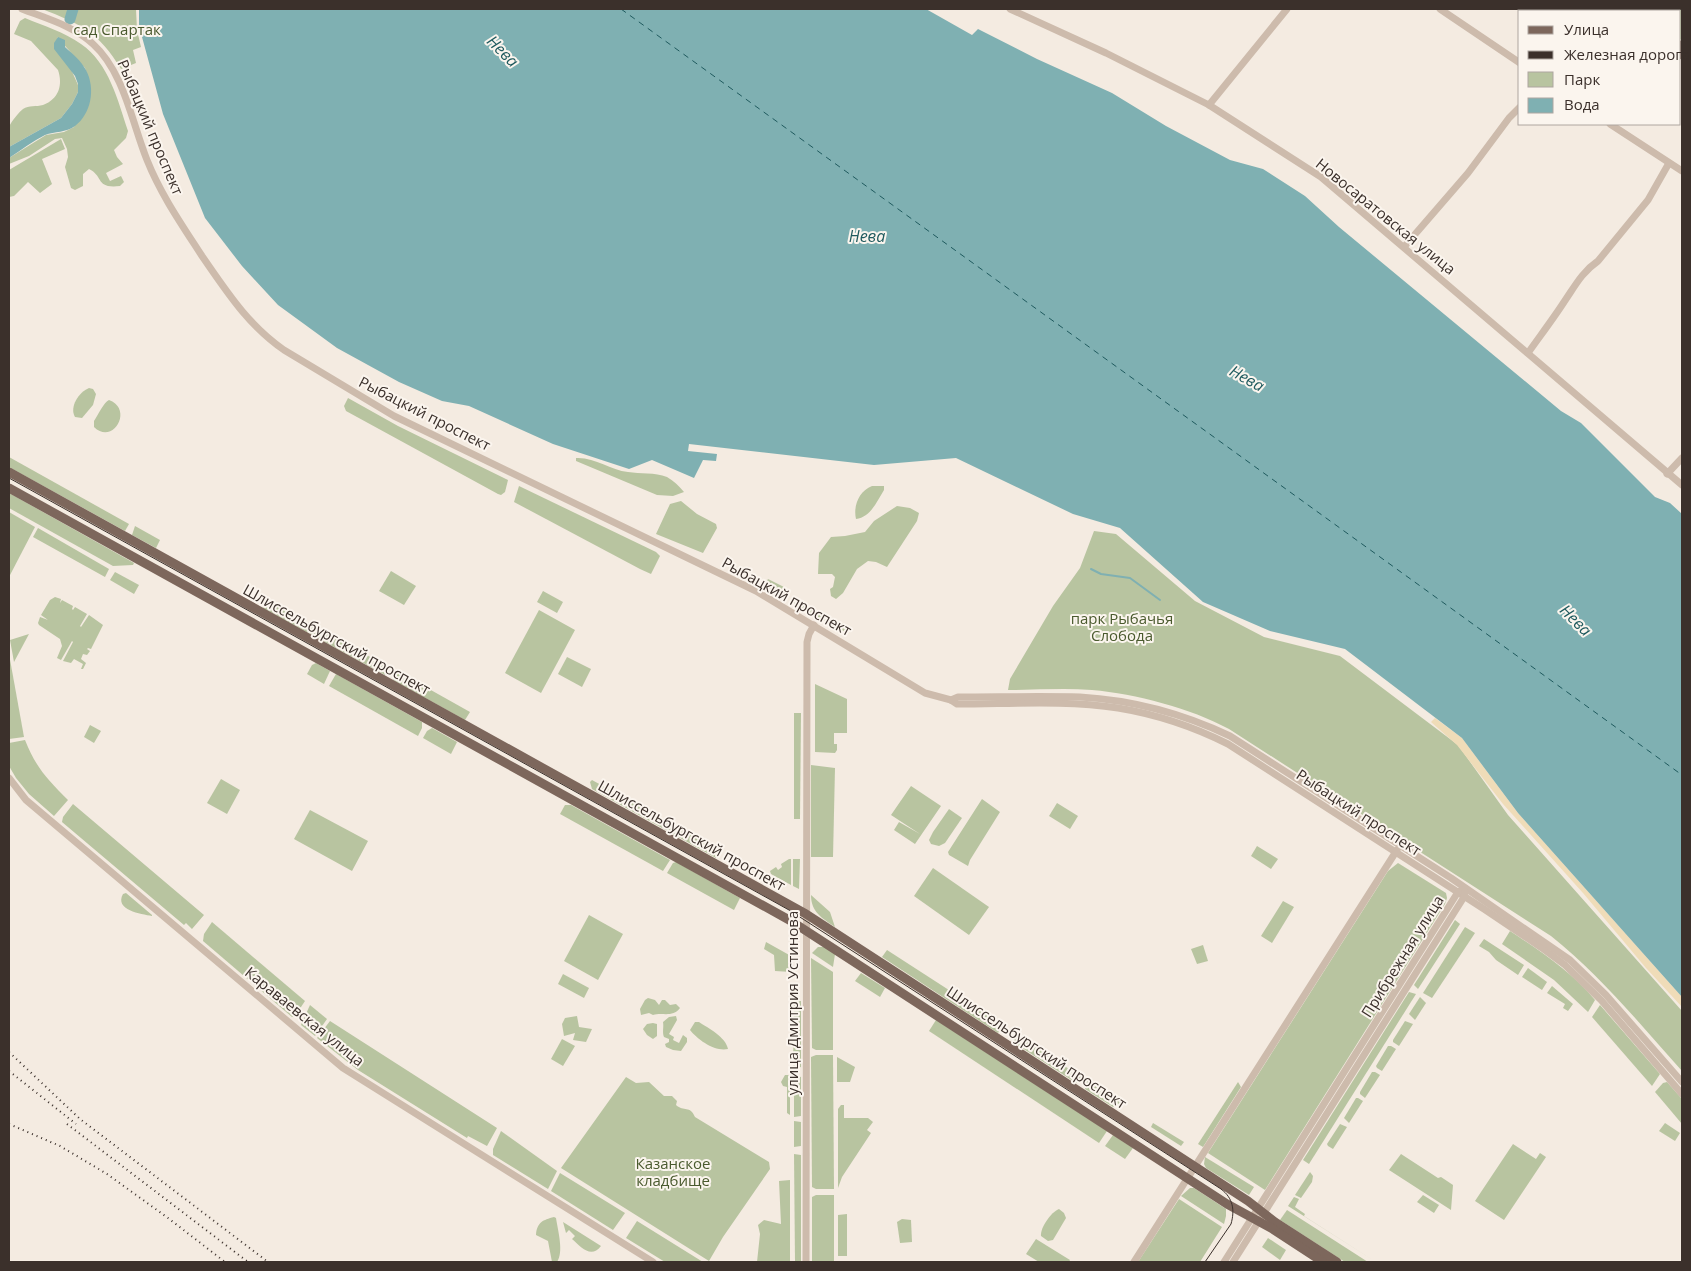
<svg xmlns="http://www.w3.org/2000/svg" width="1691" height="1271" font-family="'Open Sans',sans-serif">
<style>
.green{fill:#b8c4a0}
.sand{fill:#efdcb8}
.water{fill:#7fb0b2}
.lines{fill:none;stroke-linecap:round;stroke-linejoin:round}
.stream{stroke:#7fb0b2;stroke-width:2}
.river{stroke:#7fb0b2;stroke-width:11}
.ferry{stroke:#1f5a5e;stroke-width:1;stroke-dasharray:6 5;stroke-linecap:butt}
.minor{stroke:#cdbbac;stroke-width:7}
.major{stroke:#7d675c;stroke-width:9}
.tram{stroke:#3b302b;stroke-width:1}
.rail{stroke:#3b302b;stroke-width:2;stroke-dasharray:1 4;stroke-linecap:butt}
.labels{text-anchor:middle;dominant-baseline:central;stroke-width:4;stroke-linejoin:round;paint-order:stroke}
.park-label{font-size:15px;fill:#4a5a2e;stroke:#fbf5ee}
.street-label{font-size:15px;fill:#3b302b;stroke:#fbf5ee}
.water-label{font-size:16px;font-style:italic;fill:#1f5a5e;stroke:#fbf5ee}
</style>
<rect width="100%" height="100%" fill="#f4ebe1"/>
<!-- green -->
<g class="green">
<path d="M42,9H136L137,30L141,47L133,50L136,63L121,69C99,32 80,24 42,9Z"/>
<polygon points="1639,9 1682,9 1682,41 1680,39 1680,11 1642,11"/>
<path d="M25,18C44,26 64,32 81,44C109,63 118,101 128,131L126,138L114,150L117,157L123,164L106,173L110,181L121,176L124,182L120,186C95,189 104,176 89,169L83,174V186L75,190L71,188L65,167L68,157L67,149L62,138L55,139L29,156L9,164V158L46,135L64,132L74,127L90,89V84L85,68L57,37L70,67L78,85V92L72,104L61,118L9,147C9,142 7,133 9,127C10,123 20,111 23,109C29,105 36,107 43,105C59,99 63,85 58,70L31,41L14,34L20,21Z"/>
<polygon points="61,139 65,149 42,159 52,184 40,193 28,182 14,196 9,197 9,170"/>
<path d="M89,388L93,389L96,394L93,405L82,418L75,417C69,407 79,392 89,388Z"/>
<polygon points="348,398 398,426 508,480 505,492 501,495 498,494 346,411 344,406"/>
<path d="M109,400C134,409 113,446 94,427V421C98,415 104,402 109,400Z"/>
<polygon points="9,457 129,524 125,531 9,467"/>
<path d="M576,458C595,457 610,470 628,472C640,474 655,472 667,477C674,481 679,486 684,492L673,496L657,495L576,461Z"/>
<polygon points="519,486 656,552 660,556 651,574 640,569 514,502"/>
<path d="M872,486H884V490C877,501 871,517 856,519C853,506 859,491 872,486Z"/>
<polygon points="9,493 134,563 133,565 113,566 9,508"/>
<polygon points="681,501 697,514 716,524 717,528 703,553 656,534 670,504"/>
<polygon points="897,506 910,508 919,513 917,521 887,567 876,562 868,561 857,569 843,593 836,599 831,596 830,589 833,587 835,577 832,574 818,574 819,553 831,537 845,536 865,532 874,521"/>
<polygon points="9,512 35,527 9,577"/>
<polygon points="135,526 160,540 156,548 132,535"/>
<polygon points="38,528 109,569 105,577 33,537"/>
<path d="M1094,531L1116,534L1195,601L1264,637L1340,656L1458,745L1508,815L1682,1011V1071C1640,1024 1601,976 1551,936L1229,729C1190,708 1136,694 1092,690C1064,688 1036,690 1008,690L1010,679L1053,606L1080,568Z"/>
<polygon points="391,571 416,586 404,605 379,591"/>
<polygon points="115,572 139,585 134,594 110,580"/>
<polygon points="768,579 786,588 781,596 764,586"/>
<polygon points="543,591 563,602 557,613 537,602"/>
<polygon points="55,597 61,599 60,603 62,600 73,606 72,609 73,610 75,607 87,614 80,626 81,627 89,615 103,625 91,649 88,648 87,649 90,651 87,655 83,654 81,659 86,663 83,669 81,669 83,664 74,659 71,663 63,661 73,642 72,641 61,660 57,658 62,646 60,639 39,625 38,623 40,617 48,620 41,615 50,600"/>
<polygon points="266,599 390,668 385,675 263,608"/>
<polygon points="796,600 848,626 849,630 846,632 839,629 794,604 794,602"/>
<polygon points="539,610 575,630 541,693 505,673"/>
<polygon points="29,634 14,662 10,640"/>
<polygon points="9,654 24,737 9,739"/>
<polygon points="567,657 591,669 582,687 558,674"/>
<polygon points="316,663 330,671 324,684 307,674 312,665"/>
<polygon points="397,671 470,712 465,720 393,680"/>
<polygon points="336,674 422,722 422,728 418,736 329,686"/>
<polygon points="815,684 847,699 847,733 834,733 834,744 837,744 837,750 835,753 815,752"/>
<polygon points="794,713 801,713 800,819 794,819"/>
<polygon points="90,725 101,731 94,743 84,737"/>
<polygon points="432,728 457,742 451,754 423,738 427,731"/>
<path d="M25,740C36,768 48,780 68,800L54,816L29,794L16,778L9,766V743Z"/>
<polygon points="811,765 835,768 833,857 811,857"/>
<polygon points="221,779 240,790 227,814 207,803"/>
<polygon points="592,780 721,851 716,858 592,789 590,782"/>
<polygon points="911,786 941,806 915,844 894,830 899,822 920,834 891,815"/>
<polygon points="982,799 1000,812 970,860 968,866 949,855 948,852"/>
<polygon points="1057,803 1078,816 1070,829 1049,816"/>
<polygon points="73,804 204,915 192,929 186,923 184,925 62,822 63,817"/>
<polygon points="565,805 571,805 670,860 663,871 560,814"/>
<polygon points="949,809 962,818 945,843 939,846 931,844 929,840 933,832"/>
<polygon points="310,810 368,841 352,871 294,839"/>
<polygon points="1257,846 1278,859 1271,869 1251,856"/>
<polygon points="789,859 791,859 791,885 771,874 770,871 776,867 778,870 782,867 781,864"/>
<polygon points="793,859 800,859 799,889 793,886"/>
<polygon points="676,862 740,898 734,910 667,873 673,863"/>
<polygon points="1398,863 1446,893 1447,898 1445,904 1265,1190 1208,1153 1388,871"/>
<polygon points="933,868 989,907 969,935 914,896"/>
<path d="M126,893L152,915V916C141,914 114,910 123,894Z"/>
<path d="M811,895L830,912L835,927C822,918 811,912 811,895Z"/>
<polygon points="1283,901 1294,907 1272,943 1261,936"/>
<polygon points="589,915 623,934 598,980 564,961"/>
<polygon points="1455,920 1460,924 1418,989 1414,985"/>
<polygon points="212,922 305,1001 295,1016 292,1017 203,941 204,934"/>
<polygon points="1465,927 1475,933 1432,998 1423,993"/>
<path d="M1510,931C1540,951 1572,972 1595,1000L1588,1012L1554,980L1502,944Z"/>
<polygon points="1484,939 1524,965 1518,975 1496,960 1489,952 1479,946"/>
<polygon points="766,942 791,956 791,972 775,971 774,955 764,949"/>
<polygon points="1203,945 1208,961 1197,964 1191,949"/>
<polygon points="818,947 825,947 835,954 833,967 812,953"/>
<polygon points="887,950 1003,1025 998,1033 882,957"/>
<polygon points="811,958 833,972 833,1050 816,1050 812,1048"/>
<polygon points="1528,968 1547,982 1542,990 1522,977"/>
<polygon points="861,973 885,988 880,997 855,981"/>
<polygon points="563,974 589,988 584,998 558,984"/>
<polygon points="1552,986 1573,1004 1568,1011 1563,1008 1565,1004 1547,993"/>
<polygon points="1409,992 1416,994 1309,1164 1303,1160"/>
<polygon points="1420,997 1426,1003 1415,1020 1409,1014"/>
<path d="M648,998L655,1000L659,1005L662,1000H665L670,1005L676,1004L680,1008C673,1018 662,1012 653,1015L649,1013L641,1015L640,1009L645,1000Z"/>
<polygon points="794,1001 801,1001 801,1067 793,1069"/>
<polygon points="310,1005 327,1019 315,1036 301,1025"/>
<polygon points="1600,1005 1660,1074 1652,1086 1592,1017"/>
<polygon points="577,1016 579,1027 592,1029 586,1042 573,1040 575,1033 564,1036 562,1024 565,1018"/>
<path d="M676,1016L677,1020L669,1034L674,1037L673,1040L679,1043L683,1035L687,1038V1042L681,1051L673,1050L666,1047L665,1044L669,1042V1039L664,1037C662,1032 664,1027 663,1022L669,1017Z"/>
<polygon points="936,1020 1107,1131 1099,1143 929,1031"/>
<polygon points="330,1021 497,1128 487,1146 468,1136 467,1138 358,1070 317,1038"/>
<polygon points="1405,1021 1413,1024 1399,1046 1393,1042 1393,1040"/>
<path d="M695,1022H699C708,1028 726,1037 728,1049C715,1052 698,1040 690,1030Z"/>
<polygon points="653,1023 657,1024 657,1036 653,1039 647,1035 643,1029 647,1024"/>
<polygon points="1015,1034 1083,1078 1076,1083 1013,1042"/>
<polygon points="562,1039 575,1046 563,1066 551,1059"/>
<polygon points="1388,1046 1391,1046 1396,1049 1382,1071 1377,1068 1376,1066"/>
<polygon points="816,1055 833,1055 834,1189 816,1189 812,1187 811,1057"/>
<polygon points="837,1057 855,1067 850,1082 837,1082"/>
<polygon points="1372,1072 1375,1072 1380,1075 1365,1098 1360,1094 1360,1092"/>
<polygon points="785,1075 790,1075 790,1115 787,1113 787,1087 783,1086 781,1082"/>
<polygon points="794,1075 801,1077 801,1116 794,1117"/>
<path d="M626,1077L636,1083L649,1082L664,1096H672L677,1101L676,1105C684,1112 690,1105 695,1117L769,1162L770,1169L723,1237L709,1261L561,1168Z"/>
<polygon points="1087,1081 1120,1102 1118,1105 1113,1107 1085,1089"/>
<polygon points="1238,1082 1241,1087 1203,1147 1198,1144"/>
<polygon points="1667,1082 1682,1099 1682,1124 1655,1092 1663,1083"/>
<polygon points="1356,1098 1358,1098 1363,1101 1349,1123 1344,1118"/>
<polygon points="841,1105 844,1105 844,1118 868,1118 873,1122 867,1130 871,1133 842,1177 838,1188 838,1109"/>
<polygon points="794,1121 801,1122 801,1146 794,1147"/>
<polygon points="1153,1123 1184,1142 1181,1146 1151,1127"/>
<polygon points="1665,1123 1680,1133 1675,1141 1659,1131"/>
<polygon points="1340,1124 1347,1127 1333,1149 1328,1146 1327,1144"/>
<polygon points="501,1131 557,1171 548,1189 493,1155 493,1149"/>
<polygon points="1113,1135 1133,1148 1125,1159 1105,1146"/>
<polygon points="1513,1144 1536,1159 1540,1153 1546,1157 1504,1220 1475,1201"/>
<polygon points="794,1154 801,1155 801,1262 795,1262"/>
<polygon points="1401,1154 1438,1178 1441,1177 1453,1185 1451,1210 1389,1170"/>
<polygon points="1205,1157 1254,1187 1249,1195 1206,1168 1204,1164"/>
<polygon points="1310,1172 1313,1176 1312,1182 1301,1198 1295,1195"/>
<polygon points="560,1173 625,1213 613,1230 551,1191"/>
<polygon points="790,1180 790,1262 757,1262 760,1234 758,1225 764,1220 781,1224 779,1181"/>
<polygon points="1190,1188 1194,1188 1226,1209 1226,1216 1224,1224 1181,1196"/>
<polygon points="816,1195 834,1195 834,1262 812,1262 812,1197"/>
<polygon points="1423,1195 1439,1205 1434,1213 1417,1202"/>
<polygon points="1294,1197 1299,1199 1295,1207 1305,1214 1304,1216 1376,1262 1288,1206"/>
<polygon points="1179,1199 1222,1227 1200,1262 1138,1262"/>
<path d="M1059,1209L1064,1213L1066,1218L1053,1240L1048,1241L1041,1236C1040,1228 1051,1212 1059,1209Z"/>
<polygon points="1287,1210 1368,1262 1345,1262 1280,1220"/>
<polygon points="847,1214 847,1256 838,1256 838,1215"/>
<path d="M554,1217L556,1218C558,1231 564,1252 557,1262H552L548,1241L536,1235C537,1222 543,1220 554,1217Z"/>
<polygon points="902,1219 911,1220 912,1242 900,1243 897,1222"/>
<polygon points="637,1221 703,1262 665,1262 626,1238"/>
<path d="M563,1222L601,1246C591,1259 581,1247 572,1239L575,1236L569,1230L566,1233Z"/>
<polygon points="1268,1238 1286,1250 1280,1260 1262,1247"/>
<polygon points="1036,1239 1070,1260 1069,1262 1039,1262 1026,1254"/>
</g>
<!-- sand -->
<polygon class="sand" points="1435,718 1462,738 1518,813 1682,997 1682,1007 1646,968 1583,893 1503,804 1457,745 1431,722"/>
<!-- water -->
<g class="water">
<polygon points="139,9 926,9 972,35 978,29 1037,59 1112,93 1166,126 1230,160 1263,169 1305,196 1339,227 1561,411 1581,423 1655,497 1670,503 1682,514 1682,997 1518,813 1462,738 1345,649 1270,631 1203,602 1120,528 1073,514 956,458 874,465 689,444 688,451 717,454 716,461 703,460 694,478 652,460 629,469 553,444 469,406 442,401 399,382 337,348 278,305 242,266 205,218 163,114 139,26"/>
<path d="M58,37L65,40V47C73,54 81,61 86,70C96,89 91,114 75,126C66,133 55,131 45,135C33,141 21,150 9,158V147L61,118L72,104L78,92V84L75,76L54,49V43Z"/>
</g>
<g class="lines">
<!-- stream -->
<polyline class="stream" points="1091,569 1101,574 1130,578 1160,600"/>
<!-- river -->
<polyline class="river" points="70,19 73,9"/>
<!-- ferry -->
<polyline class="ferry" points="621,9 1682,775"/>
<!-- minor -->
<g class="minor">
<path d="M22,9C45,18 74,26 93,44C124,72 132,123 147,160C161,195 182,225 202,256C227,292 248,325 284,350L394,416L756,591L925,693L951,700L957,704C1011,704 1066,700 1118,708C1155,714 1194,727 1228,744L1484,909L1542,948L1565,965L1601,1000L1682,1094"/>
<polyline points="1010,9 1106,53 1209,105 1321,177 1682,485"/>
<polyline points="1440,9 1520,63"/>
<polyline points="1209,105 1287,9"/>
<polyline points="1610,124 1682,171"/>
<polyline points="1404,247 1468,173 1509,118 1520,107"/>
<path d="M1528,353C1540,336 1553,319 1564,302C1575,286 1582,272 1598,261L1648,200L1669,163"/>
<polyline points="1667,474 1682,458"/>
<path d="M951,700L958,697C999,697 1040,696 1080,697C1131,700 1184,714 1230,736L1451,878L1570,960L1606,995L1682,1082"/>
<polyline points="9,778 26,800 343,1068 653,1262"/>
<polyline points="806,1262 807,642 809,634 814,625"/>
<polyline points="1134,1262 1397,850"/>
<polyline points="1224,1262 1458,892 1462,890"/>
<polyline points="1233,1262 1464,897 1465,892"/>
</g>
<!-- major -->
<g class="major">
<polyline points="1620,9 1623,11"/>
<polyline points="1632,9 1635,11"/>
<polyline points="1680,45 1682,47"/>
<polyline points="1680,54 1682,55"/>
<polyline points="9,472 806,914 1248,1201 1275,1222 1337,1262"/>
<polyline points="9,488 791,921 1227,1204 1271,1228 1323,1262"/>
</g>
<!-- tram -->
<path class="tram" d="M9,478L789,910L1221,1189C1233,1198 1235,1210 1231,1224L1205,1262"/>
<!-- rail -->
<g class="rail">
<polyline points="9,1052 80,1119 268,1262"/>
<polyline points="9,1071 76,1124"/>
<polyline points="9,1124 60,1146 107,1174 168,1218 225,1262"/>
<polyline points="67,1124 248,1262"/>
</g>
</g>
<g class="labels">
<!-- park labels -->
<g class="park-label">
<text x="117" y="29">сад Спартак</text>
<text x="1122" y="618">парк Рыбачья<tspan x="1122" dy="17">Слобода</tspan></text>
<text x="673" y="1163">Казанское<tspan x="673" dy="17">кладбище</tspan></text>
</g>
<!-- street labels -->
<g class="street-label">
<text transform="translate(151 127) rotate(67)">Рыбацкий проспект</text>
<text transform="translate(1386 216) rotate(39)">Новосаратовская улица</text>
<text transform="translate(425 413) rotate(27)">Рыбацкий проспект</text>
<text transform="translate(787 596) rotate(29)">Рыбацкий проспект</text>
<text transform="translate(337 639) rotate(29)">Шлиссельбургский проспект</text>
<text transform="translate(1359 812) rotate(33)">Рыбацкий проспект</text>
<text transform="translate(692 835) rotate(29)">Шлиссельбургский проспект</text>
<text transform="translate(1402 956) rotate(-58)">Прибрежная улица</text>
<text transform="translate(792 1003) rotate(-90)">улица Дмитрия Устинова</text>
<text transform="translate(305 1016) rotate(39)">Караваевская улица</text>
<text transform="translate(1037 1047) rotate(33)">Шлиссельбургский проспект</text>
</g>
<!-- water labels -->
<g class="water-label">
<text transform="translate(503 51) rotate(45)">Нева</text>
<text x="867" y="236">Нева</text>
<text transform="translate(1247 378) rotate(29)">Нева</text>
<text transform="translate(1576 620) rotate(45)">Нева</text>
</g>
</g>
<!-- border -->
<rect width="1691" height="1271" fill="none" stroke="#3b302b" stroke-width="20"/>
<!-- legend -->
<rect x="1518" y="10" width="162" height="115" fill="#fbf5ee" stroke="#aea6a0"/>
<rect x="1528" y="26" width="25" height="8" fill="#7d675c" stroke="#aea6a0"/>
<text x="1564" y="35" font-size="15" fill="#3b302b">Улица</text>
<rect x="1528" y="51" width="25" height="8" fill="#3b302b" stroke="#aea6a0"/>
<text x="1564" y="60" font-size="15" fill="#3b302b">Железная дорога</text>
<rect x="1528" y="72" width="25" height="15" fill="#b8c4a0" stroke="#aea6a0"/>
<text x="1564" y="85" font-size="15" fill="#3b302b">Парк</text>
<rect x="1528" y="98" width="25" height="15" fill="#7fb0b2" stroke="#aea6a0"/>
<text x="1564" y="110" font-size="15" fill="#3b302b">Вода</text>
</svg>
